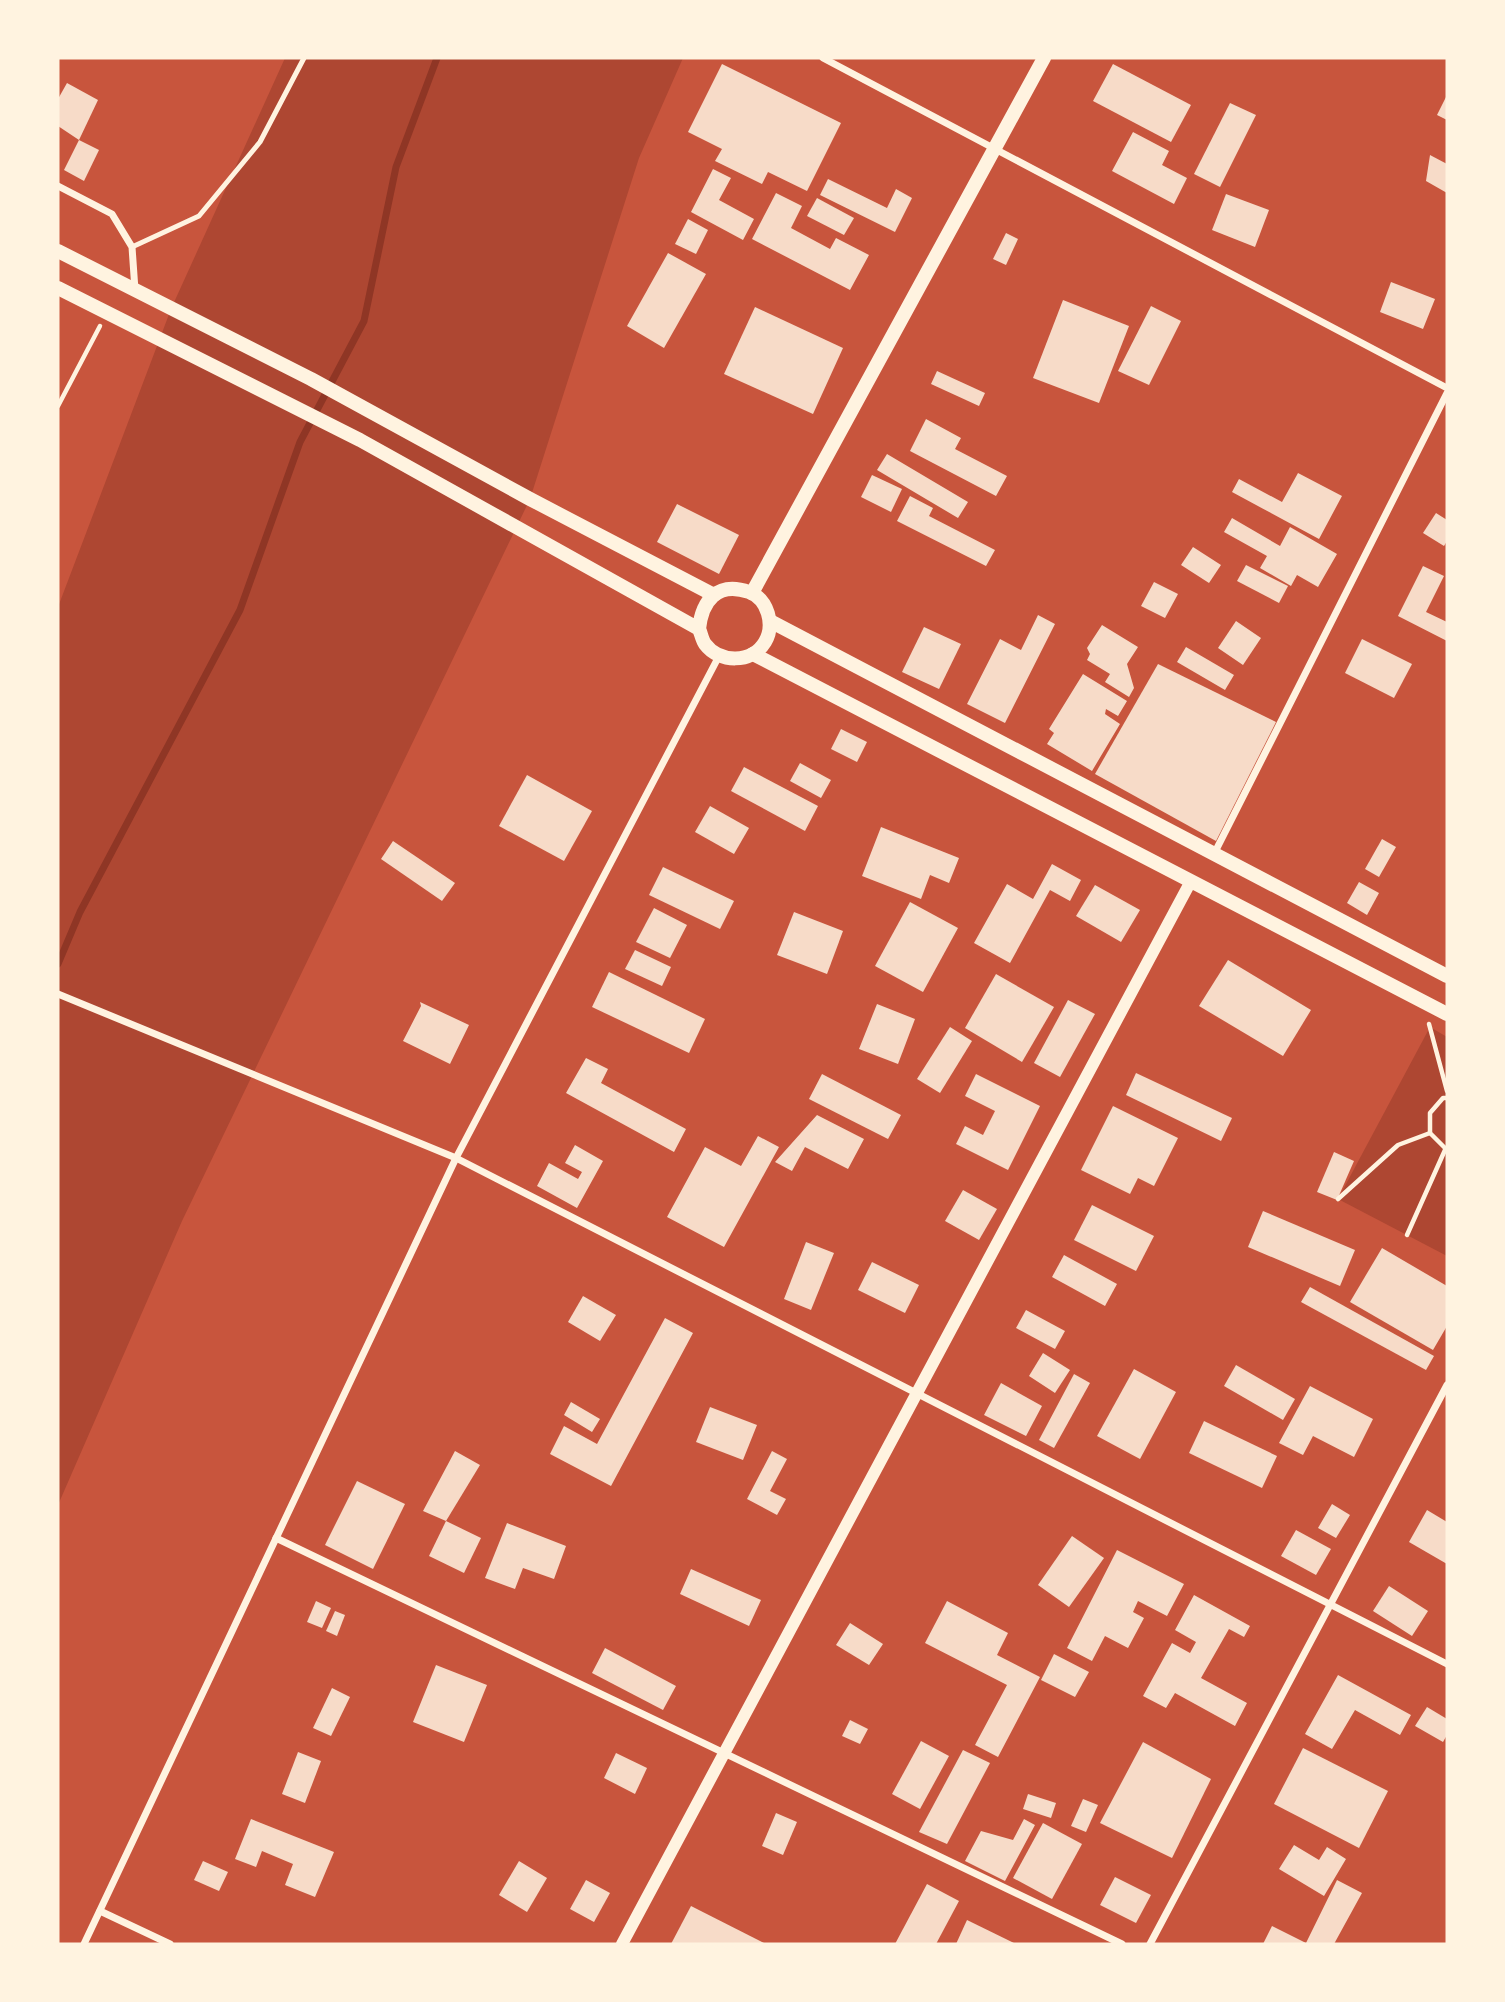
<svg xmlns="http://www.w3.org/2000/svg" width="1505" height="2002" font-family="Inter,sans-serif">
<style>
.green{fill:#ae4732}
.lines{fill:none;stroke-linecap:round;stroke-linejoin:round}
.stream{stroke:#8f3625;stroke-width:7}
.building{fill:#f7dbc8}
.path{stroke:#fff3e0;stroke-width:4.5}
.service{stroke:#fff3e0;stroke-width:5}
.minor{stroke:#fff3e0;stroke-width:7}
.tertiary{stroke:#fff3e0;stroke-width:12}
.secondary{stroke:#fff3e0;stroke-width:14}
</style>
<rect width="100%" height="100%" fill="#c8553d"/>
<!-- green -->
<g class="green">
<polygon points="285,58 683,58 639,158 530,499 182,1221 58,1505 58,607 171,309"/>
<polygon points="1430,1027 1447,1037 1447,1256 1338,1199"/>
</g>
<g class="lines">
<!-- stream -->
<polyline class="stream" points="58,964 80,912 240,610 300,442 364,321 396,167 437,58"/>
</g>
<!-- building -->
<g class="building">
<polygon points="722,64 841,123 807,191 768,172 762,184 715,161 722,149 688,132"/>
<polygon points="1113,64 1191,105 1171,142 1093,101"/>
<polygon points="67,83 98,100 79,140 58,126 58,99"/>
<polygon points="1447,95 1447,120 1437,115"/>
<polygon points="1230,103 1256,115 1220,187 1194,174"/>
<polygon points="1133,132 1169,151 1162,165 1187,178 1174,204 1112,171"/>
<polygon points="79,140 99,150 84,181 64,170"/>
<polygon points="1430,155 1447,164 1447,193 1426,181"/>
<polygon points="713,169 731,178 719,200 754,219 743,240 691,212"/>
<polygon points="828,179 887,208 896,189 912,198 895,232 820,195"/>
<polygon points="776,193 802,206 791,228 830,249 836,238 869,255 850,290 752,239"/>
<polygon points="1226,194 1269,210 1255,247 1212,230"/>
<polygon points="817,198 854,218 844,235 807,216"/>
<polygon points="688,219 708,230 696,254 675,244"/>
<polygon points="1006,233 1018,239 1006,265 993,259"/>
<polygon points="668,253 706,274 664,348 627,326"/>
<polygon points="1391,282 1435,299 1423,329 1380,312"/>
<polygon points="1063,300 1129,326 1099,403 1033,378"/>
<polygon points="1151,306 1181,321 1149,385 1118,371"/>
<polygon points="755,307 843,348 813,414 724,374"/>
<polygon points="937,371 985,393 979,406 931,384"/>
<polygon points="926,419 961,438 955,449 1007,476 996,496 910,451"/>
<polygon points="887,454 968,502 958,518 877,470"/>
<polygon points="1298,473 1342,496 1319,539 1232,492 1239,479 1282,502"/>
<polygon points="872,475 902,489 891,512 861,497"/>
<polygon points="910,496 933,508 929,516 995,550 986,566 897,521"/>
<polygon points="677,504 739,535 719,574 657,542"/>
<polygon points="1436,513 1447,520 1447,541 1444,546 1423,533"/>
<polygon points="1232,518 1280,546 1290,527 1337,554 1318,587 1297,575 1291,586 1260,568 1267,556 1224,532"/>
<polygon points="1193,547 1221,565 1209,583 1181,565"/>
<polygon points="1246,565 1288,586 1279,603 1237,581"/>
<polygon points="1423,566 1444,576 1426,612 1447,622 1447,641 1398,616"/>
<polygon points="1154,582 1178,594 1165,618 1141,606"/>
<polygon points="1038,615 1055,624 1005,723 967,704 1000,639 1021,650"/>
<polygon points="1236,621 1261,638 1243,665 1218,648"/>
<polygon points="1102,625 1138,647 1127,664 1134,688 1129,697 1105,682 1110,674 1087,660 1090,654 1087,648"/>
<polygon points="924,627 961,644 939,689 902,672"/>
<polygon points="1362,639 1412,664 1394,698 1345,673"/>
<polygon points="1186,647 1234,675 1225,690 1177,662"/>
<polygon points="1158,664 1276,722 1216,841 1095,774"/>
<polygon points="1083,674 1127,701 1118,716 1106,709 1105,714 1120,724 1092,771 1047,744 1054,733 1049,729"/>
<polygon points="841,729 867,742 857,762 831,749"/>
<polygon points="800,763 831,780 821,798 790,781"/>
<polygon points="744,767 818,806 805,831 731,791"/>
<polygon points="527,775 592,811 564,861 499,826"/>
<polygon points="710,806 749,828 734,854 695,832"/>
<polygon points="881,827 959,858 949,883 930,875 921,899 862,876"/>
<polygon points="1382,839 1396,847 1379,877 1365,869"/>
<polygon points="393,841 455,883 442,901 381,859"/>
<polygon points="1052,864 1081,880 1070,901 1050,890 1010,963 974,943 1007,884 1033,899"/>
<polygon points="663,867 734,901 720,929 649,895"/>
<polygon points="1359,882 1379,893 1367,915 1347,903"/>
<polygon points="1095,885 1140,910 1121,942 1076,916"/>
<polygon points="910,902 958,928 923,992 875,966"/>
<polygon points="654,908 687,925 670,958 636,942"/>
<polygon points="794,912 843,931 827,974 777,955"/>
<polygon points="635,950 671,967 662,986 625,969"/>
<polygon points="1228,960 1311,1010 1283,1056 1199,1006"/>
<polygon points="609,972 705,1019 689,1053 592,1007"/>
<polygon points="996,974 1054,1007 1022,1062 965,1028"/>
<polygon points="1068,1000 1095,1014 1060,1077 1034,1063"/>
<polygon points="420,1002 469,1025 450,1064 403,1041 421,1006"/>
<polygon points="877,1004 915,1019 898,1064 859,1049"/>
<polygon points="950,1027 972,1041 940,1093 917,1079"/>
<polygon points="586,1058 608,1069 601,1083 686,1129 674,1152 566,1093"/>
<polygon points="1136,1073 1232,1118 1221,1141 1126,1095"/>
<polygon points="822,1074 901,1115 888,1139 809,1099"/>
<polygon points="976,1074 1040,1106 1008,1170 956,1144 965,1126 983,1135 995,1111 965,1096"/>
<polygon points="1113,1106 1178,1138 1154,1186 1138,1178 1130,1194 1081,1170"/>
<polygon points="817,1115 864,1139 848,1169 805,1147 792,1171 775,1162"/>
<polygon points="758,1136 779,1147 724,1247 667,1217 705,1147 741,1166"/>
<polygon points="575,1145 603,1161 577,1208 537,1186 549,1163 578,1179 582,1172 565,1163"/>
<polygon points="1334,1152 1354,1161 1337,1200 1317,1192"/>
<polygon points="963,1190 997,1209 979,1240 945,1221"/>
<polygon points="1092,1205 1154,1236 1136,1271 1074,1240"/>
<polygon points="1263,1211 1355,1250 1340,1286 1248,1247"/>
<polygon points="806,1242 834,1253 811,1310 784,1299"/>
<polygon points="1382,1248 1447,1286 1447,1326 1433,1350 1350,1302"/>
<polygon points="1064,1255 1117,1284 1105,1306 1052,1277"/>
<polygon points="872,1262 919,1285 905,1313 858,1290"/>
<polygon points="1310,1287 1434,1356 1426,1370 1301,1302"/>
<polygon points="583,1296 616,1315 600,1341 568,1322"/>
<polygon points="1026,1310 1065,1331 1055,1349 1016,1328"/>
<polygon points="665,1318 693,1333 611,1486 550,1454 564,1426 597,1444"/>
<polygon points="1043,1353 1070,1370 1055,1393 1029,1376"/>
<polygon points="1236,1365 1295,1399 1283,1420 1224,1386"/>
<polygon points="1134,1369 1176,1392 1140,1459 1097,1436"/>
<polygon points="1074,1374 1090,1383 1054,1448 1039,1440"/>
<polygon points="1001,1383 1042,1406 1026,1436 984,1415"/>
<polygon points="1310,1386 1373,1419 1354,1457 1313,1436 1303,1455 1279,1443"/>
<polygon points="571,1402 600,1419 592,1432 564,1415"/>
<polygon points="710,1407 757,1425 743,1460 696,1442"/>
<polygon points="1204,1421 1277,1456 1262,1488 1189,1453"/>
<polygon points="455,1451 480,1465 446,1521 423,1511"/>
<polygon points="772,1451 787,1459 770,1491 786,1499 777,1515 747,1499"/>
<polygon points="357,1481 405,1504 373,1569 325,1545"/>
<polygon points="1332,1504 1350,1515 1336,1538 1318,1528"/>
<polygon points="1427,1510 1447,1522 1447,1564 1409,1542"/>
<polygon points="446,1521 481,1538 464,1573 429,1556"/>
<polygon points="507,1523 566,1546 554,1579 523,1568 515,1589 485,1578"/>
<polygon points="1296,1530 1331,1549 1316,1575 1281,1556"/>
<polygon points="1072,1536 1104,1558 1069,1607 1038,1585"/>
<polygon points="1117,1550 1184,1584 1167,1616 1138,1601 1133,1612 1144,1618 1128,1648 1105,1636 1092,1661 1067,1648"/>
<polygon points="691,1569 761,1600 749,1626 680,1594"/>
<polygon points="1389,1586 1428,1611 1412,1636 1373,1611"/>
<polygon points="1194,1595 1250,1626 1244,1637 1229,1629 1201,1678 1247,1703 1235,1726 1175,1693 1166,1708 1143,1696 1172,1643 1190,1653 1196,1642 1175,1630"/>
<polygon points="316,1601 331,1608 322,1628 307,1622"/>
<polygon points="947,1601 1008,1633 997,1655 1040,1677 998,1757 975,1745 1007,1685 925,1643"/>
<polygon points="335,1611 345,1615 337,1636 326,1631"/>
<polygon points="850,1623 883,1644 869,1665 836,1645"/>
<polygon points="605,1648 676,1686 663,1710 592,1673"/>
<polygon points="1054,1654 1089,1672 1075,1697 1041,1680"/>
<polygon points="436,1665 487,1685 464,1742 413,1722"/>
<polygon points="1338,1675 1411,1715 1400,1735 1355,1710 1332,1749 1305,1734"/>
<polygon points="332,1688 350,1697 331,1736 313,1728"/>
<polygon points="1427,1707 1447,1719 1447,1735 1443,1742 1415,1726"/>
<polygon points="850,1720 868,1729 860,1744 842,1736"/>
<polygon points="921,1741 949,1756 920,1809 892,1794"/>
<polygon points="1143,1742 1211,1779 1172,1858 1100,1823"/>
<polygon points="1303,1748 1388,1791 1359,1848 1274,1804"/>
<polygon points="963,1750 990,1763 947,1844 919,1832"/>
<polygon points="298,1752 321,1761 305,1803 282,1794"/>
<polygon points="616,1753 647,1768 635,1794 604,1778"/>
<polygon points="1028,1794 1056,1803 1051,1818 1023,1809"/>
<polygon points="1083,1799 1098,1805 1086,1832 1071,1826"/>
<polygon points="776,1813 797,1822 783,1855 762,1846"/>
<polygon points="251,1819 334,1852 315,1897 285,1885 293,1864 262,1851 256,1867 235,1859"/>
<polygon points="1024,1819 1035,1825 1005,1881 965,1861 981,1831 1013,1840"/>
<polygon points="1043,1823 1082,1844 1052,1899 1013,1878"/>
<polygon points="1294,1845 1319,1860 1327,1847 1346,1859 1324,1896 1279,1869"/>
<polygon points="203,1861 228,1872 219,1891 194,1880"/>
<polygon points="519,1861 547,1878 527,1912 499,1895"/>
<polygon points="1115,1877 1151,1895 1136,1923 1100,1905"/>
<polygon points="586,1880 610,1893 594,1922 570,1909"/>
<polygon points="1337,1880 1362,1893 1334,1944 1263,1944 1272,1926 1306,1943"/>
<polygon points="927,1884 959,1901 936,1944 895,1944"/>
<polygon points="691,1906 766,1944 671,1944"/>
<polygon points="967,1920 1016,1944 956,1944"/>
</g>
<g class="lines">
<!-- path -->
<g class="path">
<polyline points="58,406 100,326"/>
<polyline points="1429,1024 1447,1091"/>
<polyline points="1447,1150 1430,1133 1430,1113 1443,1098 1447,1098"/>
<polyline points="1338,1199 1398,1145 1430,1133"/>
<polyline points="1407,1235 1445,1150"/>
</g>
<!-- service -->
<polyline class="service" points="132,247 199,216 260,142 304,58"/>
<!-- minor -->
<g class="minor">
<polyline points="823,58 1447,388"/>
<polyline points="58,186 112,214 132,247 135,290"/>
<polyline points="1214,854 1447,393"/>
<polyline points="58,994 456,1158 1447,1664"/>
<polyline points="276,1538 1122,1944"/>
<polyline points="100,1911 170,1944"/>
<polyline points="84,1944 456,1158 719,656"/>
<polyline points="1150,1944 1447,1385"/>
</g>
<!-- tertiary -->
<polyline class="tertiary" points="622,1944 1191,881"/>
<!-- secondary -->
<g class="secondary">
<polyline points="58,251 311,379 530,499 714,595"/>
<path d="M58,288L360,440L699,629C701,633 702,640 705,644C719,663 752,664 765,642C775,625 768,599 749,592C717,581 702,601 699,629"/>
<polyline points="752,593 1044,58"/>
<polyline points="770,621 1447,976"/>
<polyline points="753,654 1447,1014"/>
</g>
</g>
<!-- border -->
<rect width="1505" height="2002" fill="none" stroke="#fff3e0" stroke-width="119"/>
</svg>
